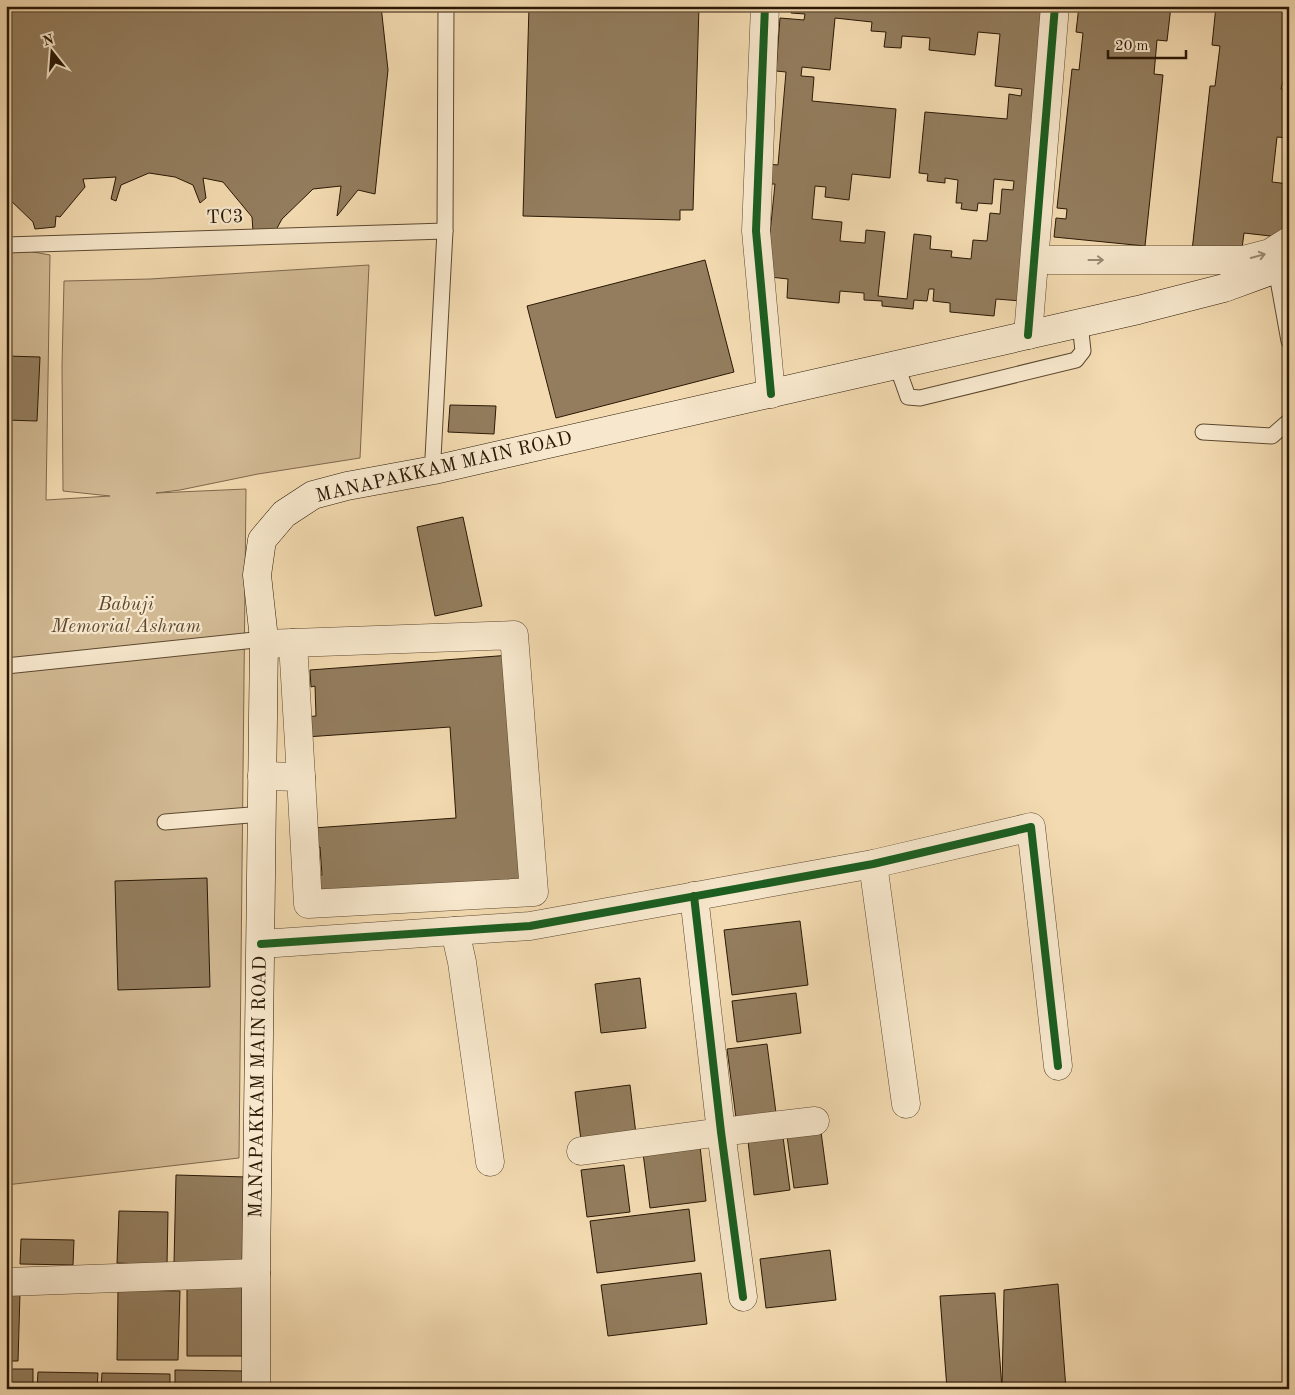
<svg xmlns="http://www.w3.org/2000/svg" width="1295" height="1395" font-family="'Old Standard TT',serif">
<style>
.green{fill:#d1b993;stroke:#7e684c}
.building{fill:#937d5e;stroke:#2a1805;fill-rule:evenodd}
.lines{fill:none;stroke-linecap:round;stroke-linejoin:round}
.service-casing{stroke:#5c4830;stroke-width:17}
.minor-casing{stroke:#5c4830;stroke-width:29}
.secondary-casing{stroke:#2a1805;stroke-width:29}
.service{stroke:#f7e7cc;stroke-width:15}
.minor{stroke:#f7e7cc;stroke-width:28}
.secondary{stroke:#f7e7cc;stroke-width:28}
.cycleway-casing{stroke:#f7e7cc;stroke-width:11}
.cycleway{stroke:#1b5e20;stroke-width:8}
.oneway{stroke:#9b8a72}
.labels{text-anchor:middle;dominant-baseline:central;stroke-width:4.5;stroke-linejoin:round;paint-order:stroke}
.street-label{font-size:19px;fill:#2a1805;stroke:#f7e7cc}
.park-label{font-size:19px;font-style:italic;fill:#5c4830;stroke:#f7e7cc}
</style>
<rect width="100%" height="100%" fill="#f3dab0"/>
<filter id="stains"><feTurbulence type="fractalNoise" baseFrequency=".004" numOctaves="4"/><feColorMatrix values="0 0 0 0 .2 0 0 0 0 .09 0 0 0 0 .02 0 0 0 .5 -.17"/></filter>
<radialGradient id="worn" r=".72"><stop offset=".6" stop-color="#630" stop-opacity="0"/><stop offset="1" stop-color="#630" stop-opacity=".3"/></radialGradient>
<!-- green -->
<polygon class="green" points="6,247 50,255 46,500 110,496 63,491 62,366 64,281 150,279 369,265 360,458 258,474 180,490 156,493 246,489 239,1158 6,1185"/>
<!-- building -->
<g class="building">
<polygon points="6,6 381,6 388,70 375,194 358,190 337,216 341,186 313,189 282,219 276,230 253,231 252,217 223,182 203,178 206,198 200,203 193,185 175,177 149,173 121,185 116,201 111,199 116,177 83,179 85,187 60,217 56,216 55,227 35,229 33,222 6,196"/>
<polygon points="529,6 699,6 693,210 680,210 680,220 523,216"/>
<path d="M791,6H1048L1021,301L996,299L994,316L950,312V303L933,301L934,289H929L927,301L914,300L913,309L882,306V301L864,300V293L840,291L839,303L787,298L788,279L770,277L768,253L775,184H765L767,164L778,165L786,72L776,71L780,18L804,20L805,14L791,13ZM835,18L872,22L871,31L886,32L884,47L901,48L902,36L930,38L929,50L975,55L978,32L1000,34L995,86L1022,89L1021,96L1009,94L1007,119L925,112L919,173L928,174L927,181L945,183V178L958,180L956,203H962L961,209L977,211L978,203L992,204L994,179L1014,181L1013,190L1002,189L1000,214L990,213L987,241L973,240L971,259L951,257L952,251L930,249L931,236L914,234L907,299L878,296L885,232L866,230L865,243L840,241L842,222L812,219L815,186L826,187L825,197L849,200L852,174L890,178L896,109L812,101L814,77L801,76L802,67L830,70Z"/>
<polygon points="1079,6 1171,6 1167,41 1157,40 1154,74 1163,75 1145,246 1054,237 1056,218 1066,219 1067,209 1057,208 1072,69 1079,70 1083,33 1076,32"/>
<polygon points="1216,6 1289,6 1289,60 1281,89 1289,90 1289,138 1277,137 1272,182 1289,184 1288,238 1244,233 1241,256 1192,251 1210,86 1215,86 1220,46 1212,45"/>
<polygon points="705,260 734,372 556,418 527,306"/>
<polygon points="6,356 40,357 37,421 6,420"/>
<polygon points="450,405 496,406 494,434 448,432"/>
<polygon points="463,517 482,606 435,616 417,527"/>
<polygon points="511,655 527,882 316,898 315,875 322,875 320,847 314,847 313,828 456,818 450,727 306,737 305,717 316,716 315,686 311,687 310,670"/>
<polygon points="207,878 210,987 118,990 115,881"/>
<polygon points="800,921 808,985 732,995 724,930"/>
<polygon points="640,978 646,1028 601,1033 595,984"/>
<polygon points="796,993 801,1033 737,1042 732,1001"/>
<polygon points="767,1044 776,1113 736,1118 727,1049"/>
<polygon points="630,1085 636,1134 581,1140 575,1092"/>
<polygon points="821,1132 828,1184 794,1188 787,1136"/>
<polygon points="783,1137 790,1190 754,1195 748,1141"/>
<polygon points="700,1146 706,1201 650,1208 643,1153"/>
<polygon points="624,1165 630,1212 587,1217 581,1170"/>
<polygon points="176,1175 247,1177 245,1265 174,1263"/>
<polygon points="689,1209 695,1261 597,1273 590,1221"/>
<polygon points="119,1211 168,1212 167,1265 117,1263"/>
<polygon points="21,1239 74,1240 73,1265 20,1264"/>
<polygon points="830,1250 836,1300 766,1308 760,1259"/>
<polygon points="701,1273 707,1324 608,1336 601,1285"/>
<polygon points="187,1280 243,1281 243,1356 187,1356"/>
<polygon points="1058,1284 1066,1389 1002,1389 1004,1290"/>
<polygon points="118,1290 180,1291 178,1360 117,1360"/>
<polygon points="6,1293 20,1293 18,1361 6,1361"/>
<polygon points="995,1293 1002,1389 947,1389 940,1296"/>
<rect x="6" y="1369" width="27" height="20"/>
<polygon points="175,1370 244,1371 243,1389 175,1389"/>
<polygon points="38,1372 98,1373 97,1389 37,1389"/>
<polygon points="102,1373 170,1374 170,1389 101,1389"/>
</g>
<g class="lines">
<!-- service casing -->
<g class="service-casing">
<g id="service">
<polyline points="6,245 445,231"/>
<polyline points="1276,269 1289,341"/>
<polyline points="897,366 908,397 920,398 1076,360 1083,351 1080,323"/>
<polyline points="1203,432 1272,436 1289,421"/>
<polyline points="434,470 433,458 445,231 446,6"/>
<polyline points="6,666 264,639"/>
<polyline points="165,822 262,814"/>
</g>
</g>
<!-- minor casing -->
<g class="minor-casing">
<g id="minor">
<polyline points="765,6 756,231 771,394"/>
<polyline points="1048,260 1243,260 1270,253 1289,241"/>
<polyline points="1028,335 1055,6"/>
<polyline points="293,643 301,777"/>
<polyline points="262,776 301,777 308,904 534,892 514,635 264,644"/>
<polyline points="873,864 906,1104"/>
<polyline points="694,896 721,1132 743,1297"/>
<polyline points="455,931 462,962 490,1162"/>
<polyline points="261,944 530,926 873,864 1031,827 1058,1066"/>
<polyline points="581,1151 721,1132 815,1121"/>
<polyline points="6,1282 256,1273"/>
</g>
</g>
<!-- secondary casing -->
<g class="secondary-casing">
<polyline id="secondary" points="256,1389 256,1273 264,639 257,575 262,540 284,514 313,495 347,486 434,470 1138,310 1224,288 1276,269 1289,259"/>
</g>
<!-- service -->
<use href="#service" class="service"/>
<!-- minor -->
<use href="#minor" class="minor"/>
<!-- secondary -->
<use href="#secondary" class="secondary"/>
<!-- cycleway casing -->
<g class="cycleway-casing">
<g id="cycleway">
<polyline points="765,6 756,231 771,394"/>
<polyline points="1028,335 1055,6"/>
<polyline points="694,896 721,1132 743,1297"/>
<polyline points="261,944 530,926 873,864 1031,827 1058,1066"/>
</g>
</g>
<!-- cycleway -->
<use href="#cycleway" class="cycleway"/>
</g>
<!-- one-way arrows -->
<defs><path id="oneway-shaft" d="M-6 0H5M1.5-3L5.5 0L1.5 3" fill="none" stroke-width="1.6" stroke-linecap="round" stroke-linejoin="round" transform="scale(1.25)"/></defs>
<g class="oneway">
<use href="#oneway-shaft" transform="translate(1258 256) rotate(-15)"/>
<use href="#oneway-shaft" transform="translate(1096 260)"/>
</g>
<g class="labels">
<!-- street labels -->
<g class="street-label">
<text transform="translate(225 218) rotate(-2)">TC3</text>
<text transform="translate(444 468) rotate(-13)">MANAPAKKAM MAIN ROAD</text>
<text transform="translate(259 1087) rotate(-89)">MANAPAKKAM MAIN ROAD</text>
</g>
<!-- park labels -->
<g class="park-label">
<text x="126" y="605">Babuji<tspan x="126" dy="22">Memorial Ashram</tspan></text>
</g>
</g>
<!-- margin -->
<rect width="1295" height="1395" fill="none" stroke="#f3dab0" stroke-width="25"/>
<rect x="8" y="8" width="1280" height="1380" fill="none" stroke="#2a1805" stroke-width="2.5"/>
<rect x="12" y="12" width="1270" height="1370" fill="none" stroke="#2a1805"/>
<!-- north arrow -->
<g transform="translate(52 52) rotate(343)" stroke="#f7e7cc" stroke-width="4" paint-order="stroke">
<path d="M0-4L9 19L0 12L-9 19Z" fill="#2a1805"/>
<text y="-8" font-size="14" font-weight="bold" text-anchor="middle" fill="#2a1805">N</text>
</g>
<!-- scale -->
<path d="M1108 50v8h78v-8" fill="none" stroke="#2a1805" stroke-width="2.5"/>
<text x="1115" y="50" font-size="15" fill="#2a1805" stroke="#f7e7cc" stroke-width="4" paint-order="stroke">20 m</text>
<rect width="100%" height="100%" filter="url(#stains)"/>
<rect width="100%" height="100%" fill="url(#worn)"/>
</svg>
